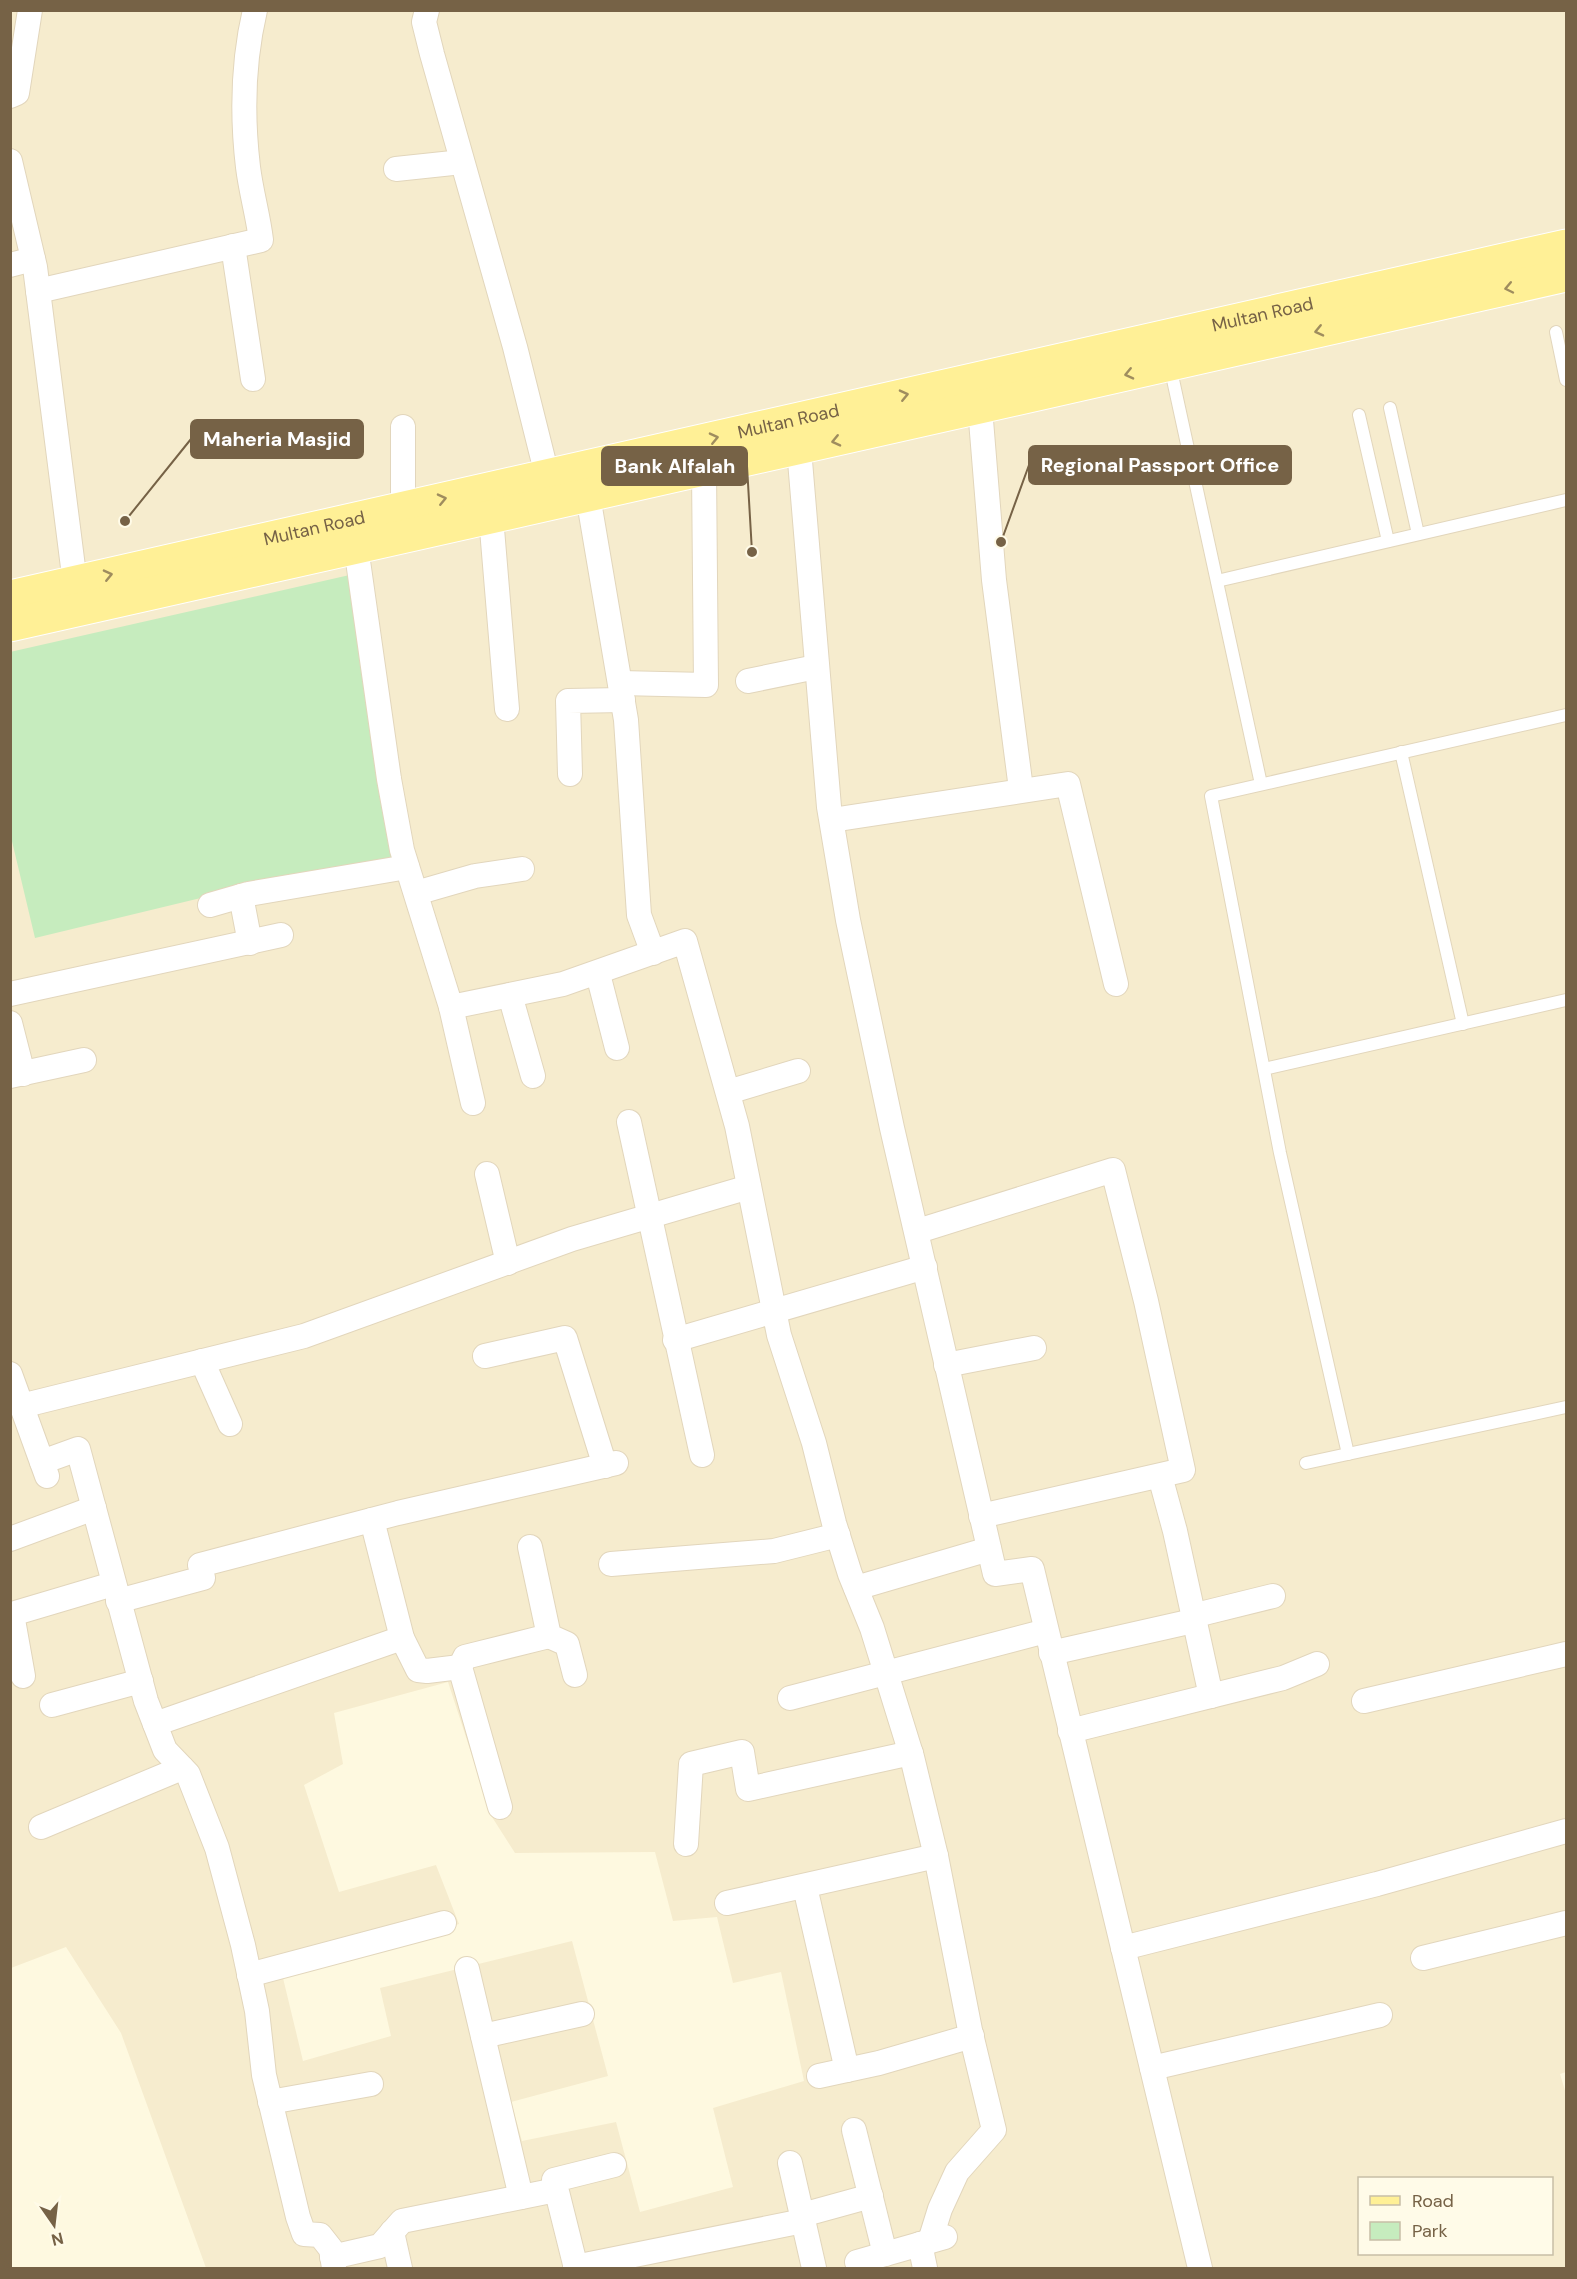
<svg xmlns="http://www.w3.org/2000/svg" width="1577" height="2279" font-family="'DM Sans',sans-serif">
<style>
.residential{fill:#f6ecce;fill-rule:evenodd}
.green{fill:#c6ecbe}
.lines{fill:none;stroke-linecap:round;stroke-linejoin:round}
.service-casing{stroke:#e2d6bc;stroke-width:14}
.minor-casing{stroke:#e2d6bc;stroke-width:26}
.primary-casing{stroke:#fff;stroke-width:35}
.service{stroke:#fff;stroke-width:12}
.minor{stroke:#fff;stroke-width:24}
.primary{stroke:#fff096;stroke-width:33}
.oneway{stroke:#9f8d5e}
.labels{text-anchor:middle;dominant-baseline:central;stroke-width:6;stroke-linejoin:round;paint-order:stroke}
.street-label{font-size:18px;fill:#766246;stroke:#fffbe8}
.leader{fill:none;stroke:#766246;stroke-width:2}
.callout-dot{fill:#766246;stroke:#fffbe8;stroke-width:2}
.callout{fill:#766246;stroke:#766246;stroke-width:2}
.callout-label{font-size:20px;text-anchor:middle;font-weight:bold;fill:#fff}
</style>
<rect width="100%" height="100%" fill="#fef9e0"/>
<!-- residential -->
<path class="residential" d="M11,11H1566V2072L1560,2074L1566,2094V2268H206L121,2033L66,1947L11,1968ZM448,1682L492,1817L515,1853L655,1852L673,1921L717,1917L733,1983L781,1972L804,2081L713,2108L733,2187L640,2212L616,2122L522,2141L511,2102L608,2076L572,1941L380,1988L391,2036L303,2061L283,1978L459,1924L436,1865L339,1892L304,1785L343,1764L334,1713ZM1360,2178H1552V2254H1360Z"/>
<!-- green -->
<polygon class="green" points="354,574 398,859 238,889 35,938 11,837 10,652"/>
<g class="lines">
<!-- service casing -->
<g class="service-casing">
<g id="service">
<polyline points="1556,332 1566,380"/>
<polyline points="1170,366 1261,784"/>
<polyline points="1390,408 1418,534"/>
<polyline points="1359,415 1388,541"/>
<polyline points="1217,581 1566,500"/>
<polyline points="1401,752 1463,1024"/>
<polyline points="1264,1069 1566,1000"/>
<polyline points="1348,1454 1280,1153 1211,796 1566,715"/>
<polyline points="1306,1463 1566,1407"/>
</g>
</g>
<!-- minor casing -->
<g class="minor-casing">
<g id="minor">
<polyline points="427,10 424,22 432,54 515,347 547,475"/>
<polyline points="10,96 17,93 30,10"/>
<polyline points="10,161 35,267 75,583"/>
<polyline points="396,169 462,162"/>
<polyline points="233,246 253,379"/>
<polyline points="10,265 33,259"/>
<path d="M38,291L261,240C258,215 251,192 248,167C242,116 243,61 255,10"/>
<polyline points="980,408 994,580 1021,789"/>
<polyline points="799,449 829,807 848,920 892,1128 995,1574 1032,1569 1200,2268"/>
<polyline points="588,496 626,720 639,915 653,953"/>
<polyline points="403,508 403,427"/>
<polyline points="491,517 507,709"/>
<polyline points="356,547 389,779 402,850 451,1007 473,1103"/>
<polyline points="748,681 816,667"/>
<polyline points="620,683 706,685 704,470"/>
<polyline points="570,774 568,701 623,700"/>
<polyline points="832,820 1068,784 1116,984"/>
<polyline points="416,893 475,876 522,869"/>
<polyline points="241,896 250,943"/>
<polyline points="210,905 248,894 407,867"/>
<polyline points="598,974 617,1048"/>
<polyline points="10,994 281,935"/>
<polyline points="510,995 533,1076"/>
<polyline points="451,1007 563,984 685,941 737,1126 779,1335 814,1443 834,1523 850,1574 872,1628 912,1757 936,1856 970,2030 994,2130 957,2172 940,2209 930,2241"/>
<polyline points="10,1023 23,1074"/>
<polyline points="10,1076 84,1060"/>
<polyline points="728,1092 798,1071"/>
<polyline points="629,1122 702,1455"/>
<polyline points="487,1174 508,1263"/>
<polyline points="918,1231 1113,1170 1146,1301 1183,1470 981,1516"/>
<polyline points="675,1340 925,1267"/>
<polyline points="485,1356 565,1338 605,1466"/>
<polyline points="202,1361 230,1424"/>
<polyline points="946,1365 1034,1348"/>
<polyline points="10,1374 47,1476"/>
<polyline points="21,1406 304,1336 572,1239 749,1187"/>
<polyline points="42,1462 78,1449 146,1701 165,1750 188,1774 217,1848 243,1945 257,2011 264,2075 298,2217 304,2234 320,2235 331,2249 334,2268"/>
<polyline points="1160,1476 1175,1531 1211,1696"/>
<polyline points="372,1520 402,1638 418,1670 427,1671 460,1667"/>
<polyline points="10,1539 94,1508"/>
<polyline points="530,1547 549,1636 567,1644 575,1675"/>
<polyline points="611,1564 774,1551 838,1535"/>
<polyline points="856,1588 989,1549"/>
<polyline points="118,1601 203,1578 200,1565 398,1513 616,1463"/>
<polyline points="1192,1616 1273,1596"/>
<polyline points="1051,1653 1193,1621"/>
<polyline points="23,1676 12,1614 113,1584"/>
<polyline points="790,1698 1046,1631"/>
<polyline points="1364,1701 1566,1654"/>
<polyline points="52,1705 141,1681"/>
<polyline points="155,1724 402,1638"/>
<polyline points="1070,1731 1283,1678 1317,1664"/>
<polyline points="500,1807 460,1667 465,1657 549,1636"/>
<polyline points="41,1827 182,1768"/>
<polyline points="686,1844 691,1764 742,1752 748,1789 911,1753"/>
<polyline points="805,1887 847,2070"/>
<polyline points="727,1903 936,1856"/>
<polyline points="1123,1948 1377,1884 1566,1831"/>
<polyline points="1423,1958 1566,1923"/>
<polyline points="467,1969 521,2197"/>
<polyline points="249,1975 444,1923"/>
<polyline points="483,2036 582,2014"/>
<polyline points="1152,2068 1380,2015"/>
<polyline points="819,2076 879,2063 972,2036"/>
<polyline points="270,2102 371,2084"/>
<polyline points="854,2130 885,2254"/>
<polyline points="790,2163 814,2268"/>
<polyline points="802,2215 871,2196"/>
<polyline points="392,2232 400,2268"/>
<polyline points="920,2244 925,2268"/>
<polyline points="332,2257 380,2246 402,2221 556,2190"/>
<polyline points="857,2262 945,2237"/>
<polyline points="575,2267 803,2221"/>
<polyline points="576,2268 554,2180 614,2165"/>
</g>
</g>
<!-- primary casing -->
<g class="primary-casing">
<g id="primary">
<path id="s1" d="M10,597L1566,246"/>
<polyline points="10,625 1566,275"/>
</g>
</g>
<!-- service -->
<use href="#service" class="service"/>
<!-- minor -->
<use href="#minor" class="minor"/>
<!-- primary -->
<use href="#primary" class="primary"/>
</g>
<!-- one-way arrows -->
<defs><path id="oneway-chevron" d="M-2-3.5L2.5 0L-2 3.5" fill="none" stroke-width="1.6" stroke-linecap="round" stroke-linejoin="round" transform="scale(1.5)"/></defs>
<g class="oneway">
<use href="#oneway-chevron" transform="translate(1509 288) rotate(168)"/>
<use href="#oneway-chevron" transform="translate(1319 331) rotate(167)"/>
<use href="#oneway-chevron" transform="translate(1129 374) rotate(167)"/>
<use href="#oneway-chevron" transform="translate(904 395) rotate(-13)"/>
<use href="#oneway-chevron" transform="translate(714 438) rotate(-13)"/>
<use href="#oneway-chevron" transform="translate(836 441) rotate(167)"/>
<use href="#oneway-chevron" transform="translate(442 499) rotate(-13)"/>
<use href="#oneway-chevron" transform="translate(108 575) rotate(-13)"/>
</g>
<g class="labels">
<!-- street labels -->
<g class="street-label">
<text stroke="none"><textPath href="#s1" startOffset="1284">Multan Road</textPath></text>
<text stroke="none"><textPath href="#s1" startOffset="798">Multan Road</textPath></text>
<text stroke="none"><textPath href="#s1" startOffset="312">Multan Road</textPath></text>
</g>
</g>
<!-- callouts -->
<path class="leader" d="M125 521L191 439M1001 542L1029 465M752 552L747 466"/>
<g class="callout-dot">
<circle cx="125" cy="521" r="6"/>
<circle cx="1001" cy="542" r="6"/>
<circle cx="752" cy="552" r="6"/>
</g>
<g class="callout">
<rect x="191" y="420" width="172" height="38" rx="6"/>
<rect x="1029" y="446" width="262" height="38" rx="6"/>
<rect x="602" y="447" width="145" height="38" rx="6"/>
</g>
<g class="callout-label">
<text x="277" y="446">Maheria Masjid</text>
<text x="1160" y="472">Regional Passport Office</text>
<text x="675" y="473">Bank Alfalah</text>
</g>
<!-- border -->
<rect width="1577" height="2279" fill="none" stroke="#766246" stroke-width="24"/>
<!-- legend -->
<rect x="1358" y="2177" width="195" height="78" fill="#fffbe8" stroke="#c8bea7" stroke-width="1.5"/>
<rect x="1370" y="2196" width="30" height="9" fill="#fff096" stroke="#c8bea7" stroke-width="1.5"/>
<text x="1412" y="2207" font-size="18" fill="#766246">Road</text>
<rect x="1370" y="2222" width="30" height="18" fill="#c6ecbe" stroke="#c8bea7" stroke-width="1.5"/>
<text x="1412" y="2237" font-size="18" fill="#766246">Park</text>
<!-- north arrow -->
<g transform="translate(54 2225) rotate(166)" stroke="#fffbe8" stroke-width="4.5" paint-order="stroke">
<path d="M0-4.5L10 22L0 15L-10 22Z" fill="#766246"/>
<text y="-9" font-size="16" font-weight="bold" text-anchor="middle" fill="#766246">N</text>
</g>
</svg>
